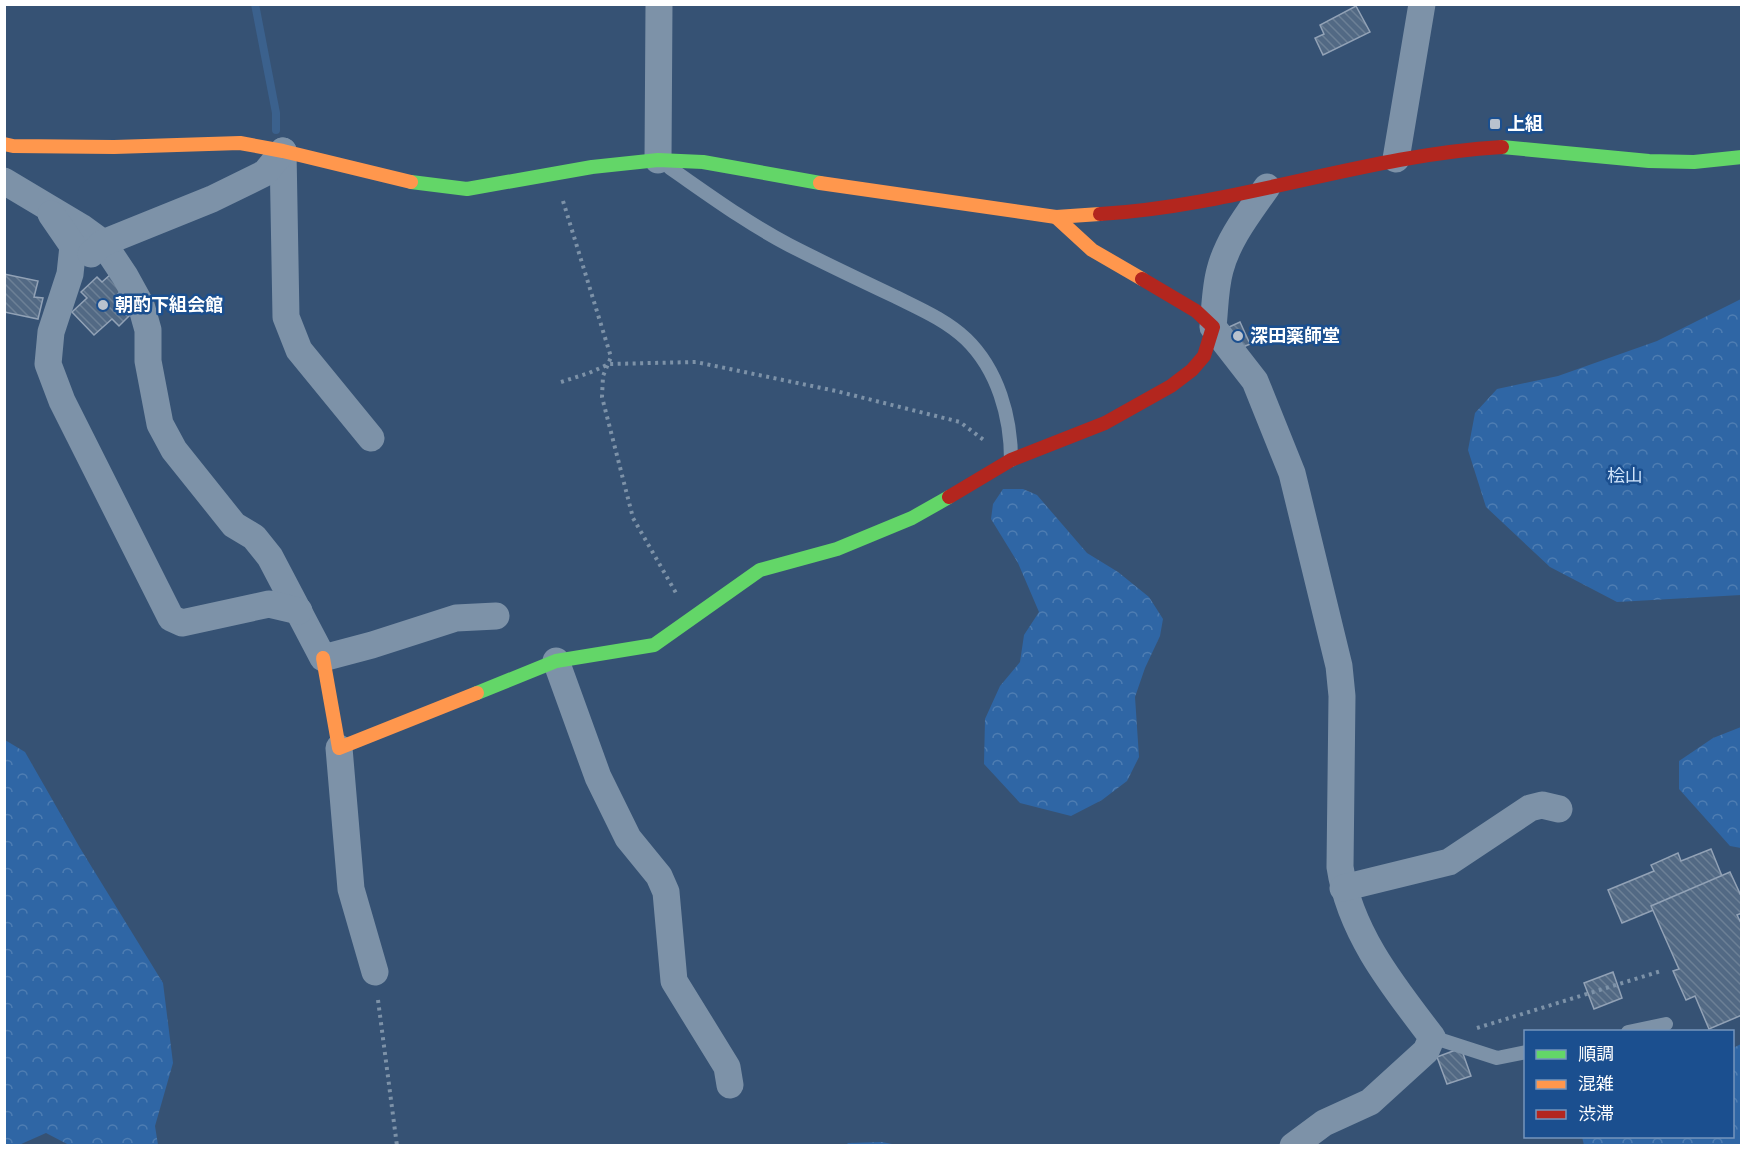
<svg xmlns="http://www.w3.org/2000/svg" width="1746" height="1150" font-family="Cabin,'Noto Sans JP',sans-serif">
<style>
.forest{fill:url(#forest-crowns)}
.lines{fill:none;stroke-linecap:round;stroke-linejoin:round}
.stream{stroke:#3b618d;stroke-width:8}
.building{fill:url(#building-back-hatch);stroke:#92a2b6;stroke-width:1.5}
.path{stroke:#7d92a8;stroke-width:4;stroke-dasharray:3 4.5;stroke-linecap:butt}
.lane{stroke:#7d92a8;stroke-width:14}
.street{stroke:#7d92a8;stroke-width:27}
.fast{stroke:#63d668;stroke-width:14}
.slow{stroke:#ff974d;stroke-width:14}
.jam{stroke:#b3261e;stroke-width:14}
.poi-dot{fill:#b9c2ce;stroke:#1b4f8f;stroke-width:2}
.labels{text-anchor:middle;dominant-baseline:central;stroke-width:5;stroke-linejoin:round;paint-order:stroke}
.poi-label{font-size:18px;font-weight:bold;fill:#fff;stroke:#1b4f8f;text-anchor:start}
.park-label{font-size:18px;fill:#cfe3fa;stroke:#1b4f8f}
</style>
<defs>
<pattern id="forest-crowns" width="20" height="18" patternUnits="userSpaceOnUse" patternTransform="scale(1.5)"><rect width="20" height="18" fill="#2f66a5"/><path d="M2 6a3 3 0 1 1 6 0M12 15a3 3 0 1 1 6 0" fill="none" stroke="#4e7db2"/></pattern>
<pattern id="building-back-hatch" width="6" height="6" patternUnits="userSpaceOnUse" patternTransform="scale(1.5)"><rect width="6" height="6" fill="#526984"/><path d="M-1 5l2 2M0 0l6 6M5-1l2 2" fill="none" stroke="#6c8096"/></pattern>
</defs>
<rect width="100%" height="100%" fill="#365274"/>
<!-- forest -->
<g class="forest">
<polygon points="1741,299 1741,595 1617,602 1550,567 1486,507 1468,450 1475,413 1497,389 1558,376 1657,341"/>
<polygon points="1003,489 1023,489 1037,495 1087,553 1118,572 1149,597 1163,619 1160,636 1145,668 1135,697 1139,757 1127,781 1102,800 1071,816 1020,803 984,764 985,719 1000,686 1020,662 1024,635 1039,612 1018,563 991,519 993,504"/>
<polygon points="1741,727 1741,848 1730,846 1679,789 1679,761 1713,738"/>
<polygon points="5,740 25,752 80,848 163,983 173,1063 155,1126 158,1145 69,1145 46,1133 19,1145 5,1145"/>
<polygon points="1741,1044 1741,1145 1584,1145 1582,1137 1732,1136 1733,1048"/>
<polygon points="882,1142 897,1145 846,1145 848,1143"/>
</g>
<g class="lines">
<!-- stream -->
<polyline class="stream" points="255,4 276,113 276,130"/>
</g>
<!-- building -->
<g class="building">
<polygon points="1356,6 1370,32 1323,55 1315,38 1324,34 1320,25"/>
<polygon points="4,274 38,281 34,297 43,298 38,319 4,312"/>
<polygon points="111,274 124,288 118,294 128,304 124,307 131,314 119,326 112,319 94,335 72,312 87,298 81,292 97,277 102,282"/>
<polygon points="1240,322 1250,344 1236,350 1227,328"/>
<polygon points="1711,849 1724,881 1622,923 1608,890 1654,871 1651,865 1678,853 1681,861"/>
<polygon points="1730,872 1742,898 1742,913 1737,915 1742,925 1742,1015 1709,1029 1695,996 1686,1000 1673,971 1679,969 1651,906"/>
<polygon points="1613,972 1622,998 1594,1009 1584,983"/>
<polygon points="1461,1048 1471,1076 1447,1084 1437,1057"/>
</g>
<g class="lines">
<!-- path -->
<g class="path">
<polyline points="563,201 611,357 603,376 602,397 633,518 676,593"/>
<polyline points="561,382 589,373 609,364 696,362 836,391 960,422 985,441"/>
<polyline points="378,1000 397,1146"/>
<polyline points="1477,1028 1661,971"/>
</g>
<!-- lane -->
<g class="lane">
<path d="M670,168C709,195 747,223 789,245C824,263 860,280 896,297C920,309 946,320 966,339C998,370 1011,417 1011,460"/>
<polyline points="1628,1032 1666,1024"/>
<polyline points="1432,1037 1497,1058 1526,1052"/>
</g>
<!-- street -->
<g class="street">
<polyline points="283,151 286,317 299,350 371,438"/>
<polyline points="1396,159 1422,4"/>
<polyline points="658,160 659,4"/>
<polyline points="4,181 81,227 103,243 125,276 141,305 148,330 148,361 160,424 174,450 234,525 254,537 270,557 323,658 372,645 456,618 496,616"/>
<path d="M1267,187C1249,213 1228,239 1220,270C1215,288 1215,308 1213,327L1255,381L1292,473L1339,666L1342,696L1340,867C1350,933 1393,986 1432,1037L1426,1051L1370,1102L1324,1123L1293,1146"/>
<polyline points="51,214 73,246 70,274 51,332 48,364 62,401 171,618 182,623 269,604 299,611"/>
<polyline points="91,254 103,243 212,199 265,173 283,151"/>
<polyline points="556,661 598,777 628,838 659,876 666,892 674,981 727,1067 730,1085"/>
<polyline points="339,748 351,889 375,972"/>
<polyline points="1343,888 1449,862 1530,808 1542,805 1559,809"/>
</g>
<!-- fast -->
<g class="fast">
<polyline points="1502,147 1649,161 1694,162 1742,157"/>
<polyline points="411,182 467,189 592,167 658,160 703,162 820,183"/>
<polyline points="477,693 556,661 654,645 760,570 837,549 912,518 949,497"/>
</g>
<!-- slow -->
<g class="slow">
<polyline points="4,144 13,146 114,147 240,143 283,151 411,182"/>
<polyline points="820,183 1056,217 1100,214"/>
<polyline points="1056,217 1092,250 1142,279"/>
<polyline points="323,658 339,748 477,693"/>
</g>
<!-- jam -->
<g class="jam">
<path d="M1100,214C1236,206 1365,155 1502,147"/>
<polyline points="949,497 1011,460 1105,423 1171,386 1192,370 1204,356 1213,327 1196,311 1142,279"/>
</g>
</g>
<!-- markers -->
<g class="poi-dot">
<rect x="1489" y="118" width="12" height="12" rx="3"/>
<circle cx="103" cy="305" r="6"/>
<circle cx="1238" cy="336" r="6"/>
</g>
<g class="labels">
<!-- poi labels -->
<g class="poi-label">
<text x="1507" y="124">上組</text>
<text x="115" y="305">朝酌下組会館</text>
<text x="1250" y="336">深田薬師堂</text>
</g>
<!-- park labels -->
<g class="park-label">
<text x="1625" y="476">桧山</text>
</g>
</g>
<!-- border -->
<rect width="1746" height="1150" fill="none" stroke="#ffffff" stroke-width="12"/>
<!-- legend -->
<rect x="1524" y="1030" width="210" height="108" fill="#1b4f8f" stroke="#7695bc" stroke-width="1.5"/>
<rect x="1536" y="1050" width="30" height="9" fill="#63d668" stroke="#7695bc" stroke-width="1.5"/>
<text x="1578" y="1060" font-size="18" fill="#ffffff">順調</text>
<rect x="1536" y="1080" width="30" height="9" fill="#ff974d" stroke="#7695bc" stroke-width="1.5"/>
<text x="1578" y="1090" font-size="18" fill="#ffffff">混雑</text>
<rect x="1536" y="1110" width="30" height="9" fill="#b3261e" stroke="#7695bc" stroke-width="1.5"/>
<text x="1578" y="1120" font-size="18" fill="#ffffff">渋滞</text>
</svg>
